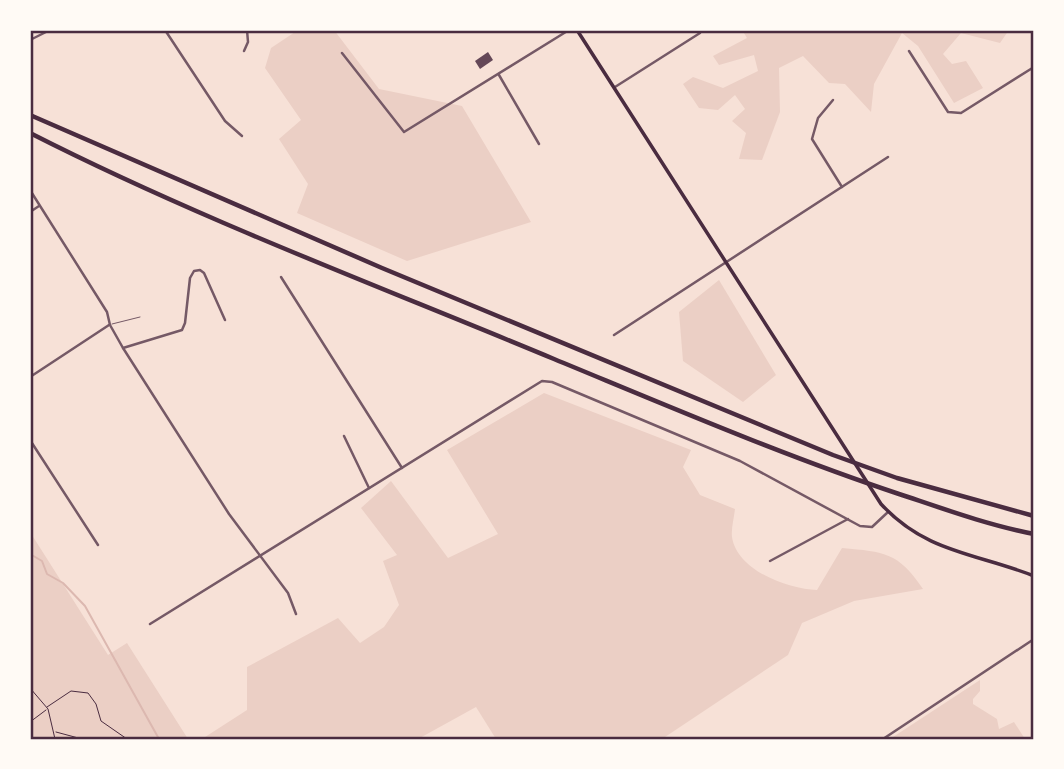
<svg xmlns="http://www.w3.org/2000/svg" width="1064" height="769" font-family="'Asap Condensed',sans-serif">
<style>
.green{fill:#ebcfc5}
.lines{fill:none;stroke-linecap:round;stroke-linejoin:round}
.stream{stroke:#dcb8b0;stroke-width:2}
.building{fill:#644757}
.path{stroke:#4a2c40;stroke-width:1}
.service{stroke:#755966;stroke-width:1}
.minor{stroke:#755966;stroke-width:2.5}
.secondary{stroke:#4a2c40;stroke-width:3.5}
.motorway{stroke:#4a2c40;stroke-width:4.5}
.neatline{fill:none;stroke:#4a2c40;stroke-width:2.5}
</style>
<rect width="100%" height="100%" fill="#f7e1d7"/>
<!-- green -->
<g class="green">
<polygon points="298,30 334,30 379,89 462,106 531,222 407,261 297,213 308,184 279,139 301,120 265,68 271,48"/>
<polygon points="742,30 1009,30 1000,43 961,33 943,54 952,64 966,61 983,88 954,103 918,46 902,33 874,84 871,112 845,84 829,83 803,56 779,68 780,112 762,160 739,159 746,133 732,121 745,109 735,95 718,110 699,108 683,84 693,77 723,88 758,71 754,55 719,65 713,56 747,38"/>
<polygon points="719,280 776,375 743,402 683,361 679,312"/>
<path d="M544,393L691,450L683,467L700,495L735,509C734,518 731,529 732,537C737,571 789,589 817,590L842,548C885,552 898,552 923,589L854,601L802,623L788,655L662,739H496L476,707L418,739H202L247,710V667L338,618L360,643L384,627L399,605L383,561L397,555L361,508L391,481L448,558L498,534L447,450Z"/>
<polygon points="30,532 108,655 127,643 188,739 30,739"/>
<polygon points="980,680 980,691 973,699 973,704 997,719 999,729 1014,722 1025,739 890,739"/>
</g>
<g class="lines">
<!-- stream -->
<polyline class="stream" points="30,554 42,561 47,574 63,583 85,606 159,739"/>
</g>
<!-- building -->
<polygon class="building" points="488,52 493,60 480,69 475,61"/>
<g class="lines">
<!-- path -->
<g class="path">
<polyline points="30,688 48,709 55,739"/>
<polyline points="47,707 71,691 88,693 96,704 101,721 127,739"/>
<polyline points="30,722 46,710"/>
<polyline points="56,732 82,739"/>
</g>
<!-- service -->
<polyline class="service" points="112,324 140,317"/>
<!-- minor -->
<g class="minor">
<polyline points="165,30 225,121 242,136"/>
<polyline points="30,40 50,30"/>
<polyline points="244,51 248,42 247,30"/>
<polyline points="909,51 948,112 961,113 1034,67"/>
<polyline points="342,53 404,132 569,30"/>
<polyline points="499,75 539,144"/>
<polyline points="615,87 700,33"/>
<polyline points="833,100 818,118 812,139 842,187"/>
<polyline points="30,190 107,312 110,325 123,348 229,514 288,593 296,614"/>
<polyline points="30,212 39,206"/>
<polyline points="281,277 402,468"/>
<polyline points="614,335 888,157"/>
<polyline points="123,348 182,330 185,323 190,278 194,271 200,270 204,273 225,320"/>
<polyline points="30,377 109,325"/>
<polyline points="344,436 369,488"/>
<polyline points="30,440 98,545"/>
<polyline points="770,561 848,519"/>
<polyline points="150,624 542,381 552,382 740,461 860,526 872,527 888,512"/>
<polyline points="883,739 1034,639"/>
</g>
<!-- secondary -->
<path class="secondary" d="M577,30L881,504C926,553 976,553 1034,576"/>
<!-- motorway -->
<g class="motorway">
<polyline points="30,115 382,268 833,455 897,478 1034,516"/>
<path d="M30,133C199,219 379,286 554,359C668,406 782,455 899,494C944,509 988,525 1034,534"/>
</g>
</g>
<!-- border -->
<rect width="1064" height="769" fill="none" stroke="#fffaf5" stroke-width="63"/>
<rect x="32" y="32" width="1000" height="706" class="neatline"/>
</svg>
